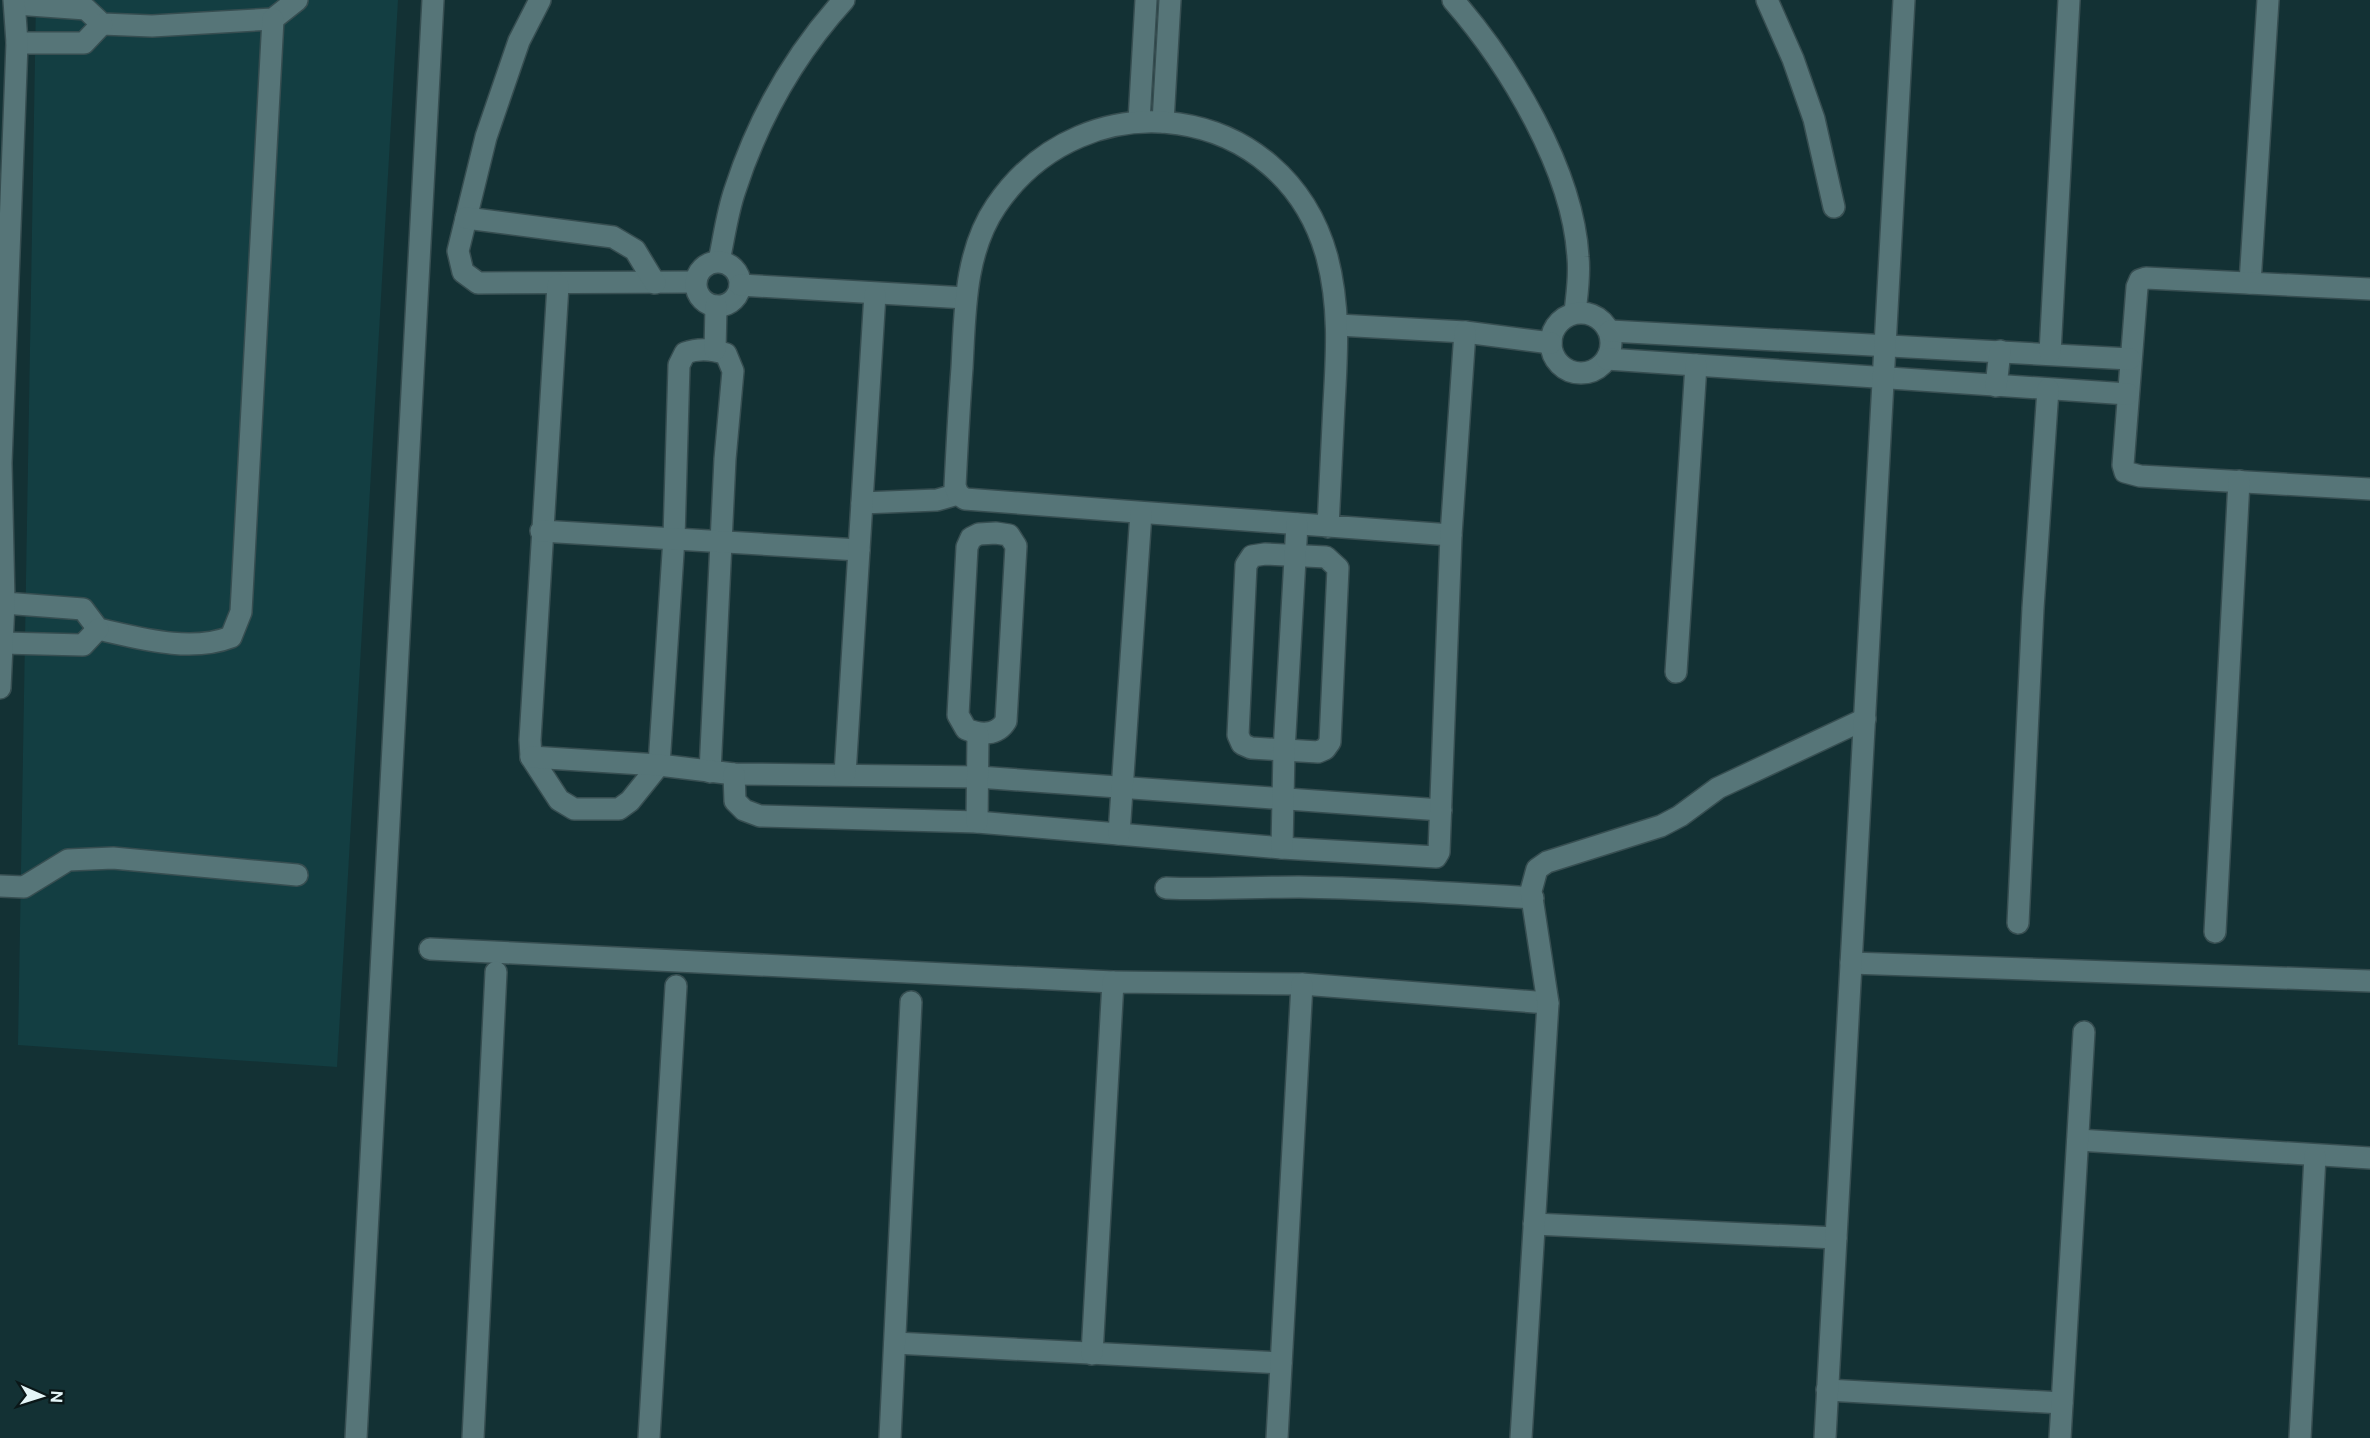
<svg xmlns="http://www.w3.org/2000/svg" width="2370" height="1438" font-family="'Public Sans',sans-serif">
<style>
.built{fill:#133e42}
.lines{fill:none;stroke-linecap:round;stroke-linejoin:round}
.minor-casing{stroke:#374e51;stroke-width:24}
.minor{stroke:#567578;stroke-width:21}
</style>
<rect width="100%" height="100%" fill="#133134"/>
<!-- built -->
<polygon class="built" points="36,0 398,0 337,1067 18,1045"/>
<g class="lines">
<!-- minor casing -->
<g class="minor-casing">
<g id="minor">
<polyline points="540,0 519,41 486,137 458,251 463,272 478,283 696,282"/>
<path d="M1453,0C1509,64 1573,170 1578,257C1580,276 1577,294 1575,312"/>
<polyline points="1767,0 1793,59 1814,119 1834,207"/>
<polyline points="16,4 86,9 102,24 152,26 273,19 297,0"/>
<polyline points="17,43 84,43 102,24"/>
<polyline points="1139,121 1146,0"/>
<polyline points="1163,122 1170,0"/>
<polyline points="466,218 613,237 635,250 655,283"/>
<path d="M719,261C724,238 727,213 735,190C758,119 794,55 844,0"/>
<circle cx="718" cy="284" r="22"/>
<polyline points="2250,283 2268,0"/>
<path d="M558,285L530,740L531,757L559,800L574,809H619L630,801L659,765L674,538L679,365L685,353C699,348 712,349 726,354L733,371L725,459L710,772"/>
<polyline points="740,285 966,298"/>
<polyline points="2370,289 2146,278 2140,280 2137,287 2123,465 2125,472 2140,476 2370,489"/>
<circle cx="1581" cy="343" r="30"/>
<polyline points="1338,325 1465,332 1551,343"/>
<polyline points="1610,331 2130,359"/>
<polyline points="715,350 716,306"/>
<polyline points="2050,353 2069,0"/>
<polyline points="1607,359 2128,394"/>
<polyline points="1996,386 2000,351"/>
<polyline points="862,503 937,500 958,494"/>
<path d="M1328,527C1330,486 1332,445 1334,404C1337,353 1340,306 1327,257C1284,101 1085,75 996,206C964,253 965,314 962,368C959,407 957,447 955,486L958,494L965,499C1127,511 1289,524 1451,535"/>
<polyline points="541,531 859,550"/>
<path d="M996,533L1009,535L1016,546L1006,721C997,736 980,735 966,729L958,715L967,547L971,538L979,534Z"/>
<polygon points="1265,554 1326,557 1338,568 1330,742 1325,749 1318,752 1251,748 1242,744 1238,735 1246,565 1252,556"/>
<path d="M4,603L83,609L98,629C139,638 190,653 231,637L241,612L273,19"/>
<polyline points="3,643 83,645 98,629"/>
<polyline points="1676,672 1696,365"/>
<polyline points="0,688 4,603 1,463 17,43 14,0"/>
<polyline points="531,757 659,765 734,774 978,777 1441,810"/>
<polyline points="734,774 735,801 744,810 760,816 977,822 1282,848 1436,857 1439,852 1451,535 1465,332"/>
<polyline points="845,774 875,294"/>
<polyline points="977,822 978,735"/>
<polyline points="1119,834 1141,513"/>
<polyline points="1282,848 1284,751 1297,524"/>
<polyline points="0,886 24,887 68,860 113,858 297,875"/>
<path d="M1166,888C1210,890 1254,887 1299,887C1377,888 1455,893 1533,898"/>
<polyline points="2018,923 2033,608 2048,389"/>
<polyline points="2215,932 2239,481"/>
<polyline points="430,949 1113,982"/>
<polyline points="1851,963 2370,981"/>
<polyline points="2078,1140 2370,1158"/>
<polyline points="1534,1224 1836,1238"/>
<polyline points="895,1343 1281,1363"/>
<polyline points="1092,1354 1113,982 1302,984 1548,1003"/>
<polyline points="1827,1390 2062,1403"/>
<polyline points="356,1438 433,0"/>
<polyline points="473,1438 496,972"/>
<polyline points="649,1438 676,986"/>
<polyline points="890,1438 911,1002"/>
<polyline points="1277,1438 1302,984"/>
<polyline points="1521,1438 1548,1003 1531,891 1537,869 1547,862 1661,826 1680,816 1718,788 1865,719"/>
<polyline points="1825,1438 1904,0"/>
<polyline points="2060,1438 2084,1032"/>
<polyline points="2300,1438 2315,1156"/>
</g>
</g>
<!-- minor -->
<use href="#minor" class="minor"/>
</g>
<!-- north arrow -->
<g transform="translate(42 1396) rotate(93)" stroke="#0a1718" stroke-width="4.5" paint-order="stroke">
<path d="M0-4.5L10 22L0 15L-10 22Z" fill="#e4f5f7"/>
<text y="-9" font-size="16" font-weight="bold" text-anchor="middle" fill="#e4f5f7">N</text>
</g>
</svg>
